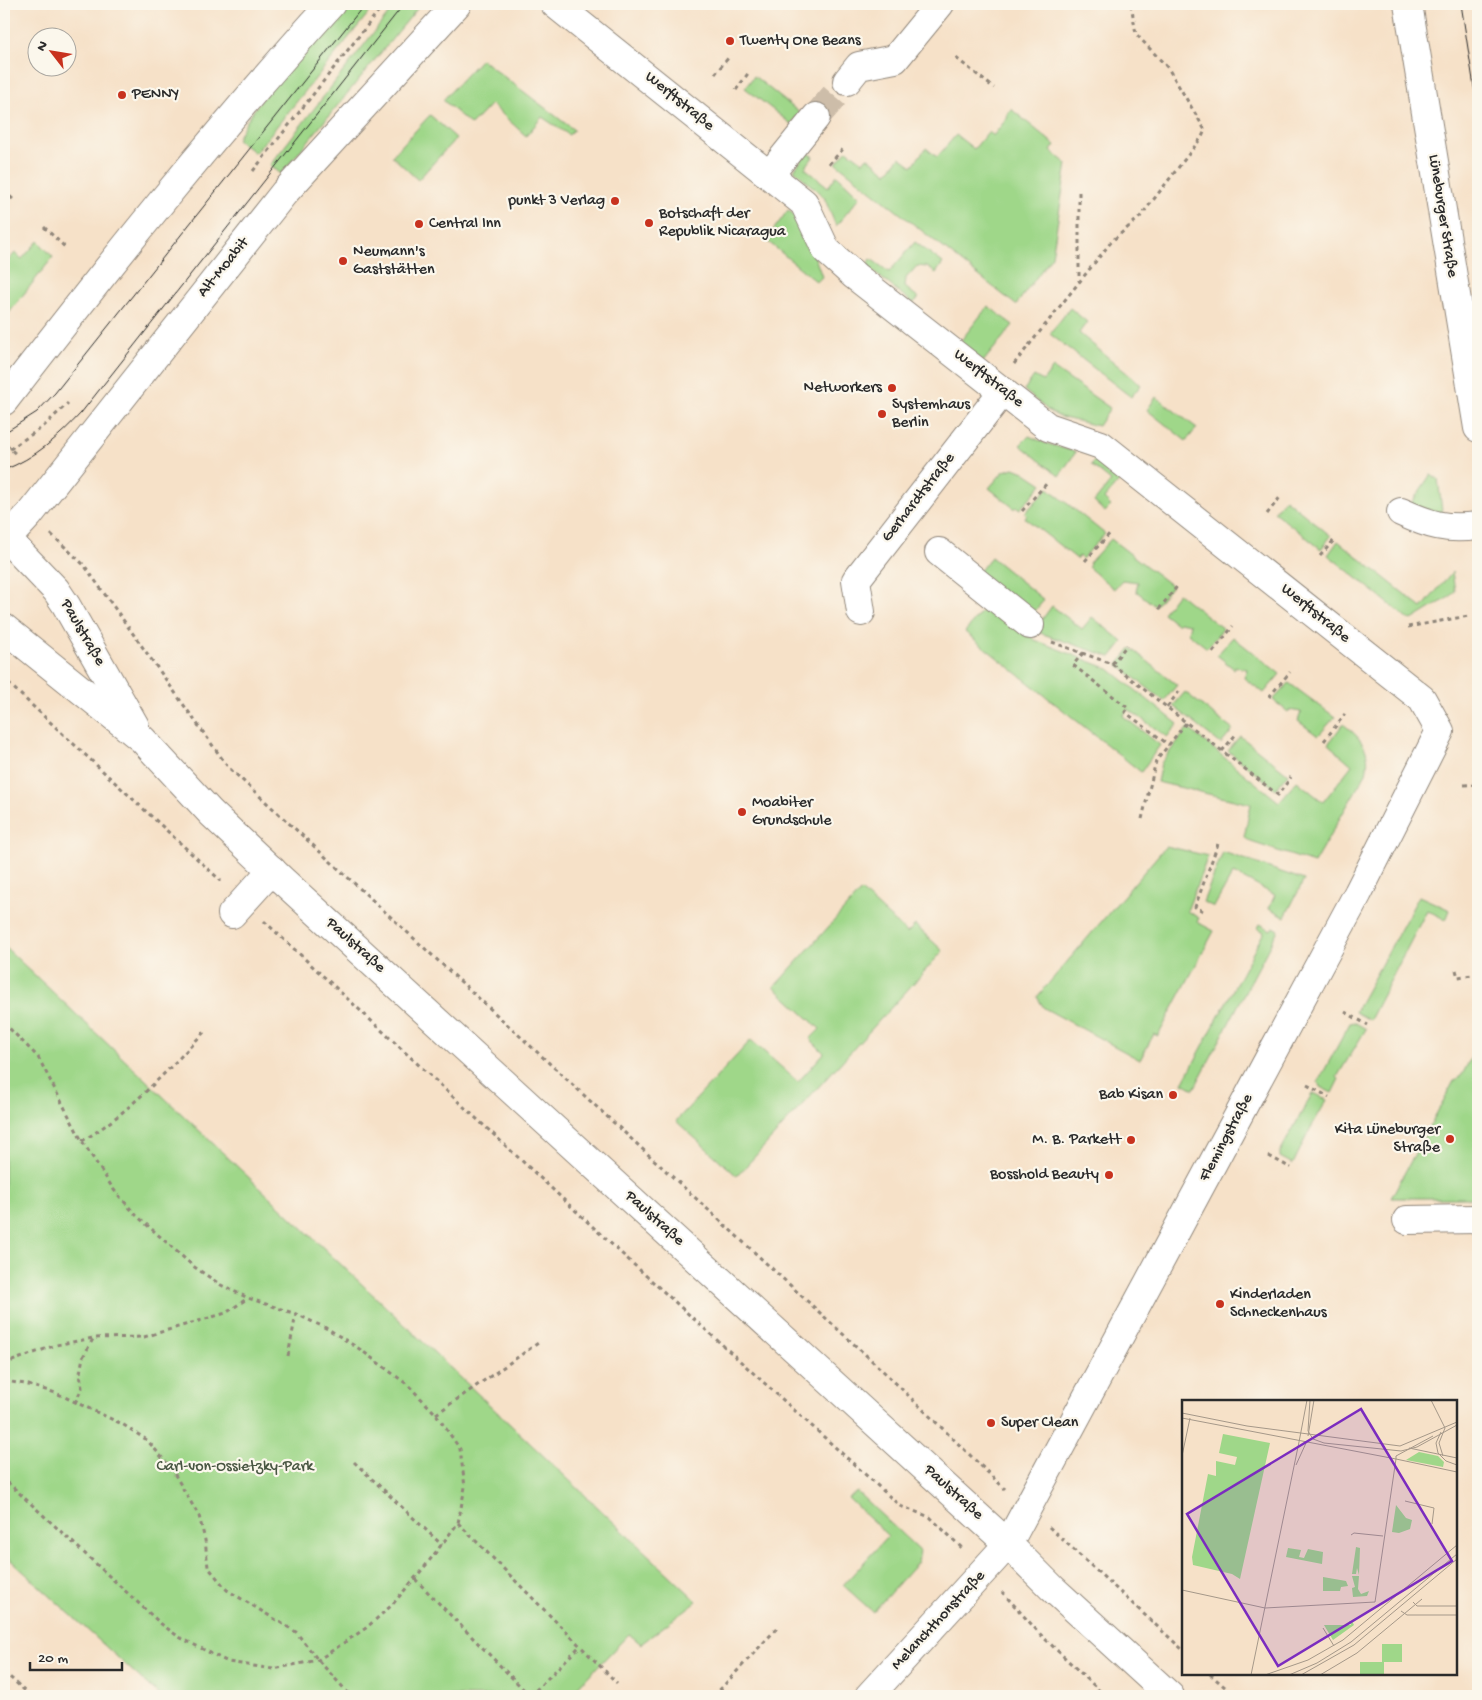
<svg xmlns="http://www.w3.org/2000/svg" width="1482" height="1700" font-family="'Gochi Hand',sans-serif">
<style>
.green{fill:#9fd789;stroke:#65815a}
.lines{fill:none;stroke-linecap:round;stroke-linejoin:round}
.minor-tunnel{stroke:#cdbda9;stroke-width:28;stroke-dasharray:28 14;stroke-linecap:butt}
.minor-casing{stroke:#90867a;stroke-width:30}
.major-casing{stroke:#90867a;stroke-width:30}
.path{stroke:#90867a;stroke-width:3;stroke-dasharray:4 4;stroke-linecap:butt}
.minor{stroke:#fff;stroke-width:28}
.major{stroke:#fff;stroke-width:28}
.tram{stroke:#2b2b2b;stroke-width:1}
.poi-dot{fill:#c8321e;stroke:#fbf7ec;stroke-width:2}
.labels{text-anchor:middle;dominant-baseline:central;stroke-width:4.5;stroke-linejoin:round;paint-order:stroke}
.poi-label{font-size:16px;fill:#2b2b2b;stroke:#fbf7ec;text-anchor:start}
.street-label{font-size:16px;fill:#2b2b2b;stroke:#fbf7ec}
.park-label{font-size:16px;fill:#485642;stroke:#fbf7ec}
.inset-road{fill:none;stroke:#a59889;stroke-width:1}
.view{fill:#7b2cbf;fill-opacity:0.15;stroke:#7b2cbf;stroke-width:2.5}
.inset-edge{fill:none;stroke:#2b2b2b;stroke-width:2.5}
</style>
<rect width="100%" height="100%" fill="#fbf7ec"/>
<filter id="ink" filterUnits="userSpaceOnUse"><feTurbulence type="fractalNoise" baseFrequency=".02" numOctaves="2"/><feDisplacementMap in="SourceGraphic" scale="10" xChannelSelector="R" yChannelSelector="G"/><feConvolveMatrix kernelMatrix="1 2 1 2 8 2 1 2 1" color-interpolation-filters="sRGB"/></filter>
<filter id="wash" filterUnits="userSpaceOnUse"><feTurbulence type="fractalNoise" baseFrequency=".0096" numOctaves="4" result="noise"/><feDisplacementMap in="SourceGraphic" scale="20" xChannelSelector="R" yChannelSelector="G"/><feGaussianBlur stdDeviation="1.12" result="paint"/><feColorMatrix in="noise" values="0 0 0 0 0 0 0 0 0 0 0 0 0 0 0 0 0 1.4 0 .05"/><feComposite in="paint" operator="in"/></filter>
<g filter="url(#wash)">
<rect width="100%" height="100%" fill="#f6e1c8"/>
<!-- green -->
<g class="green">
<path d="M347,4H376L255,153L237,139C263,87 308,46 347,4Z"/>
<polygon points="396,4 421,4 281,174 270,165"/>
<polygon points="481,59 574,130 569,135 542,117 526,136 491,104 471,125 443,100"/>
<polygon points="754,76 800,113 791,124 745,88"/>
<polygon points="1011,109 1055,145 1051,151 1067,164 1052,256 1016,305 836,163 847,150 863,162 867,157 887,173 900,157 912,166 926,148 937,157 956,135 974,149 988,132 993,136 1008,117 1006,116"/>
<polygon points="430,115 456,138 418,180 392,156"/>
<polygon points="807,152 813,157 805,168 828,187 837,175 860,197 836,226 824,197 794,170"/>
<polygon points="788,210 802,221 822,277 817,282 766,240"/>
<polygon points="38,241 53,257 5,318 4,265 15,253 22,259"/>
<polygon points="915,242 943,263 936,273 927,267 917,266 906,278 905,287 919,298 913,303 866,266 871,259 889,272"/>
<polygon points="988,306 1013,325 983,362 959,343"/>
<polygon points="1070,308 1087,322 1079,333 1141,385 1131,397 1050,334"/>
<polygon points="1053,368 1110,408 1098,426 1060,417 1050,412 1024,390 1034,376 1043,381"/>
<polygon points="1156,397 1197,428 1186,441 1147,410"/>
<polygon points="1029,436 1045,443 1076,452 1059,476 1020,445"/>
<polygon points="1096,459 1121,479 1104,499 1111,506 1105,512 1094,502 1111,481 1091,465"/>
<polygon points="1014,468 1024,472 1042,484 1020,509 1017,507 1015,509 989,488 1004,471"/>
<polygon points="1431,474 1438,479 1443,518 1408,508"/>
<polygon points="1048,488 1105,534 1082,559 1079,556 1077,559 1025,518 1027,515 1025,513"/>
<polygon points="1285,499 1331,536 1321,549 1274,512"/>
<polygon points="1111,539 1172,586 1155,606 1136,591 1138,582 1122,580 1114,589 1088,567 1090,565 1089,563"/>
<polygon points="1338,541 1422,608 1452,572 1455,591 1451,596 1412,620 1408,619 1328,555"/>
<polygon points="991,557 1044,600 1031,616 978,573"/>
<polygon points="1178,593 1223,629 1207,648 1188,633 1190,624 1179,622 1177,624 1163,613"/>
<polygon points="990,601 1035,640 1109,669 1178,724 1167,737 1128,709 1123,716 1160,745 1141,772 965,632"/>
<polygon points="1052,606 1082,629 1092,617 1123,642 1111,657 1040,633 1035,629"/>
<polygon points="1233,637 1280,674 1264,693 1244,678 1247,669 1235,667 1234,669 1217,655"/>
<polygon points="1131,648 1177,685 1164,701 1118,665"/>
<polygon points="1289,683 1335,717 1318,736 1298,721 1301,712 1289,710 1288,712 1273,700"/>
<polygon points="1185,692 1233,730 1221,744 1173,706"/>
<path d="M1343,724C1360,737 1372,750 1366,773L1314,863L1251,842L1244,837L1251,804L1157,782L1161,763L1188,728L1279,802L1297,781L1323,802L1352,765L1328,744Z"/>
<polygon points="1240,736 1288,774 1276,789 1228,751"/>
<polygon points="1166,846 1208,856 1187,911 1199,918 1197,922 1214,931 1158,1036 1154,1034 1140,1060 1044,1008 1037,997"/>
<polygon points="1223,852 1304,880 1285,917 1269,908 1275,895 1233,873 1214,907 1203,902"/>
<polygon points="861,891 907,933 915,925 943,951 737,1176 676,1121 751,1040 798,1082 824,1053 810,1039 820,1029 774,987"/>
<polygon points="1419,896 1450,910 1446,920 1427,910 1370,1020 1355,1012"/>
<polygon points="1260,924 1271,930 1273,927 1278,930 1194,1089 1183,1083 1264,932 1258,928"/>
<polygon points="4,946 697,1601 641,1644 629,1634 569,1696 160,1696 4,1554"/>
<polygon points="1354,1022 1366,1029 1337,1077 1339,1079 1332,1093 1320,1087 1318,1082 1350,1023"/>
<polygon points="1478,1044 1478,1198 1391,1198 1454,1081 1462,1075"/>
<polygon points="1312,1094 1316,1094 1327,1100 1309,1131 1293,1164 1280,1157 1280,1152"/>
<polygon points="857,1492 920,1551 918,1562 873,1612 843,1585 888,1536 848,1498"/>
</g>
</g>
<g filter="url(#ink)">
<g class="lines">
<!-- minor-tunnel -->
<polyline class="minor-tunnel" points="816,117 847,81"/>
<!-- minor casing -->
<g class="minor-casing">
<g id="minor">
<polyline points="555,4 804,203 826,250 855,276 1048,427 1101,445 1422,699 1440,731 1358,893 1008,1544 869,1696"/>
<polyline points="1408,4 1478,428"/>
<polyline points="847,81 859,66 895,59 940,4"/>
<polyline points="770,174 816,117"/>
<path d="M1401,512C1430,525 1445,530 1478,526"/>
<polyline points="7,539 56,590 66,605 135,726"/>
<polyline points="939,552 1030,625"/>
<polyline points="861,612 856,580 1003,391"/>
<polyline points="4,628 142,739 211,813 282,880 1008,1544 1052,1588 1170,1696"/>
<polyline points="232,914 272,870"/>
<polyline points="1407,1220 1478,1219"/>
</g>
</g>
<!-- major casing -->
<g class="major-casing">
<g id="major">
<path d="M4,401C109,265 216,131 331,4"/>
<polyline points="4,542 29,515 284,193 457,4"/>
</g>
</g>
<!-- path -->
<g class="path">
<polyline points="956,58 994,88"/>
<polyline points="715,74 729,57"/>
<polyline points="736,90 749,72"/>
<polyline points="829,164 844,148"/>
<polyline points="253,171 384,4"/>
<polyline points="4,191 15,201"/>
<polyline points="1079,192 1079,281"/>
<polyline points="44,227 67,249"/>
<polyline points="1014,364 1112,241 1140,217 1202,137 1205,130 1168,68 1136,34 1131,4"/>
<polyline points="6,445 17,455"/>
<polyline points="10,449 44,426 68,403"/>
<polyline points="1022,511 1047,483"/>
<polyline points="1267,514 1281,496"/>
<polyline points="51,534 84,565 228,767 882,1370 1005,1489"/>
<polyline points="1320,556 1335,539"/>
<polyline points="1085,561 1111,532"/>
<polyline points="1159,609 1179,584"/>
<polyline points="1408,627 1468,616"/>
<polyline points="1052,642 1112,664 1278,795 1291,777"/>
<polyline points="1213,652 1233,626"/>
<polyline points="1083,653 1073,665 1128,708 1125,712 1169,745"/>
<polyline points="1112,664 1127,645"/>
<polyline points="5,668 7,682 221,881"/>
<polyline points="1269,697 1290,672"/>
<polyline points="1167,707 1181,689"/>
<polyline points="1324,741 1345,714"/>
<polyline points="1222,751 1237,733"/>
<polyline points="1464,785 1478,784"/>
<polyline points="1142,819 1156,761 1186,723"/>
<polyline points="1203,911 1195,907 1219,841"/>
<polyline points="264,921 621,1253 900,1506 930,1517 964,1550"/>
<polyline points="1456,970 1458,977 1478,974"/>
<polyline points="1345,1012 1368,1025"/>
<polyline points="4,1023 38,1057 82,1141 114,1190 136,1215 193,1266 221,1285 248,1298 296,1314 328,1329 361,1350 408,1385 436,1414 460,1449 465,1487 458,1523 426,1565 392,1605 366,1628 318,1660 273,1669 228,1662 179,1637 160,1623 4,1479"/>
<polyline points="1307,1085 1329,1097"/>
<path d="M82,1141C129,1113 167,1071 205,1031"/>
<polyline points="1269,1156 1291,1168"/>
<polyline points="288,1356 296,1314"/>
<polyline points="4,1364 56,1345 93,1338 144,1337 226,1313 248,1298"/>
<polyline points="4,1381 25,1384 56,1393 122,1424 147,1440 171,1468 199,1516 205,1540 208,1567 227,1590 296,1632 318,1660 351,1696"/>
<polyline points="75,1403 82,1388 80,1373 83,1357 93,1339"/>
<polyline points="436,1414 541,1341"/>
<polyline points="354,1462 442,1545"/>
<polyline points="458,1523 617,1683"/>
<polyline points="1049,1527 1183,1650"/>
<polyline points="415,1579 530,1696"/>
<polyline points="1002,1592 1042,1636 1105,1696"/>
<polyline points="4,1672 31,1696"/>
<polyline points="1210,1674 1235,1696"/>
<polyline points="522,1696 530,1696 580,1646"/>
<polyline points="714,1696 779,1626"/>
</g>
<!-- minor -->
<use href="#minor" class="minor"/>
<!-- major -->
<use href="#major" class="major"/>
<!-- tram -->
<g class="tram">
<polyline points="1461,4 1478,112"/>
<polyline points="1478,4 1478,5"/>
<polyline points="4,433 37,412 55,393 365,4"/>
<path d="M4,470C35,458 59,437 81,413L404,4"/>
</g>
</g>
</g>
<!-- markers -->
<g class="poi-dot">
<circle cx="730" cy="41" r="5"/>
<circle cx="122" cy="95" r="5"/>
<circle cx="615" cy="201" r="5"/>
<circle cx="649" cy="223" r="5"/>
<circle cx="419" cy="224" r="5"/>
<circle cx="343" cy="261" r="5"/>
<circle cx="892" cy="388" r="5"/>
<circle cx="882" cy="414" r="5"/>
<circle cx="742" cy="812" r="5"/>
<circle cx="1173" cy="1095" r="5"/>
<circle cx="1450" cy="1139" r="5"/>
<circle cx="1131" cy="1140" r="5"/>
<circle cx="1109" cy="1175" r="5"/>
<circle cx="1220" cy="1304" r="5"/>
<circle cx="991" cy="1423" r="5"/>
</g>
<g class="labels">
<!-- poi labels -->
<g class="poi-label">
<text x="740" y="41">Twenty One Beans</text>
<text x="132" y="95">PENNY</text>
<text x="605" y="201" text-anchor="end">punkt 3 Verlag</text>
<text x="659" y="214">Botschaft der<tspan x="659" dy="18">Republik Nicaragua</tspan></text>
<text x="429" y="224">Central Inn</text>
<text x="353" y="252">Neumann's<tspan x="353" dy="18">Gaststätten</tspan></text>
<text x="882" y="388" text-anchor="end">Networkers</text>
<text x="892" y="405">Systemhaus<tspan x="892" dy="18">Berlin</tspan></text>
<text x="752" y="803">Moabiter<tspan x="752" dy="18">Grundschule</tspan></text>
<text x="1163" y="1095" text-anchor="end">Bab Kisan</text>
<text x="1440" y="1130" text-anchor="end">Kita Lüneburger<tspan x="1440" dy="18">Straße</tspan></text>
<text x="1121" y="1140" text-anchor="end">M. B. Parkett</text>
<text x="1099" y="1175" text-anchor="end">Bosshold Beauty</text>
<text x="1230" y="1295">Kinderladen<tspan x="1230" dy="18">Schneckenhaus</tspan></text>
<text x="1001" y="1423">Super Clean</text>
</g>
<!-- street labels -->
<g class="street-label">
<text transform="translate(679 102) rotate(39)">Werftstraße</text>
<text transform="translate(1442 216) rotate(81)">Lüneburger Straße</text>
<text transform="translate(224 268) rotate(-51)">Alt-Moabit</text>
<text transform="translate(988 379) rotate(38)">Werftstraße</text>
<text transform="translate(919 498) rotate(-52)">Gerhardtstraße</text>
<text transform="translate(1315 614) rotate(39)">Werftstraße</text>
<text transform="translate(82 633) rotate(60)">Paulstraße</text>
<text transform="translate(355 946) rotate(42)">Paulstraße</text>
<text transform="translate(1227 1138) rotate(-62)">Flemingstraße</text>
<text transform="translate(654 1219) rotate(42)">Paulstraße</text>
<text transform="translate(953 1493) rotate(42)">Paulstraße</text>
<text transform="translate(939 1621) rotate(-47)">Melanchthonstraße</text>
</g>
<!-- park labels -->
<g class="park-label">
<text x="235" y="1467">Carl-von-Ossietzky-Park</text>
</g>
</g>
<!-- overview -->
<g transform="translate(1182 1400)">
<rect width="275" height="275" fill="#f6e1c8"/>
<path d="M41,34L88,43L58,179L50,174L11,165L10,157L26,74L34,76V61L53,65L55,57L37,53ZM237,52L256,56L262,62L261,67L224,60ZM214,105L224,118L230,120L228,129L217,133L210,132ZM174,147L178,148L177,175L175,168L174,174H170ZM106,148L119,150L117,157L122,158L126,149L141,152L140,164L104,157ZM170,176H177L176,189L179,194L187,191L185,196L171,197L170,188L173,187ZM141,177L164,181L166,186L159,187L158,191H141ZM167,221H170L172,225L151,240L142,225H169ZM200,244H220V262H202V275H178V262H200Z" fill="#9fd789"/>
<path class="inset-road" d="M128,0L126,31L131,39L142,43L219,51L235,47L275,25M249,0L263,28L257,43L261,56M0,13L65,26L218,46L275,22M0,18L214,59V56L251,36M259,32L254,43L256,53L264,61L275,65M126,36L132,0M117,42L125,0M227,48L275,58M0,56L8,18M114,65L124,43M223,101L252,108L250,124M169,135L172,133L201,136M0,190L83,208L193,202L214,59L275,72M231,202L235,206H275M219,211L225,215H275M141,228L152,246M69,275L117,42M83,275L126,260L161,240L275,145M107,275L135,263L169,242L275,154M119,275L172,245L275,159M138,275L175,253L240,199"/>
<path class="view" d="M179,9L270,161L96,266L5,114Z"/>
<rect width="275" height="275" class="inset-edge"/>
</g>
<!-- margin -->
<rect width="1482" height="1700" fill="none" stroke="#fbf7ec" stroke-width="20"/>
<!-- north arrow -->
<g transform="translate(52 52) rotate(301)"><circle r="24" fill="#fbf7ec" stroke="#a8a59f"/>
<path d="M0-4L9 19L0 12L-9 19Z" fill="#c8321e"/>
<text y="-8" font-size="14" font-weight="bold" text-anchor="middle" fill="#2b2b2b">N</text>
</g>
<!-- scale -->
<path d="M30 1662v8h92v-8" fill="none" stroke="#2b2b2b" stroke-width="2.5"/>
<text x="38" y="1662" font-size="15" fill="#2b2b2b" stroke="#fbf7ec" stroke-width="4" paint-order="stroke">20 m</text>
</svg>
